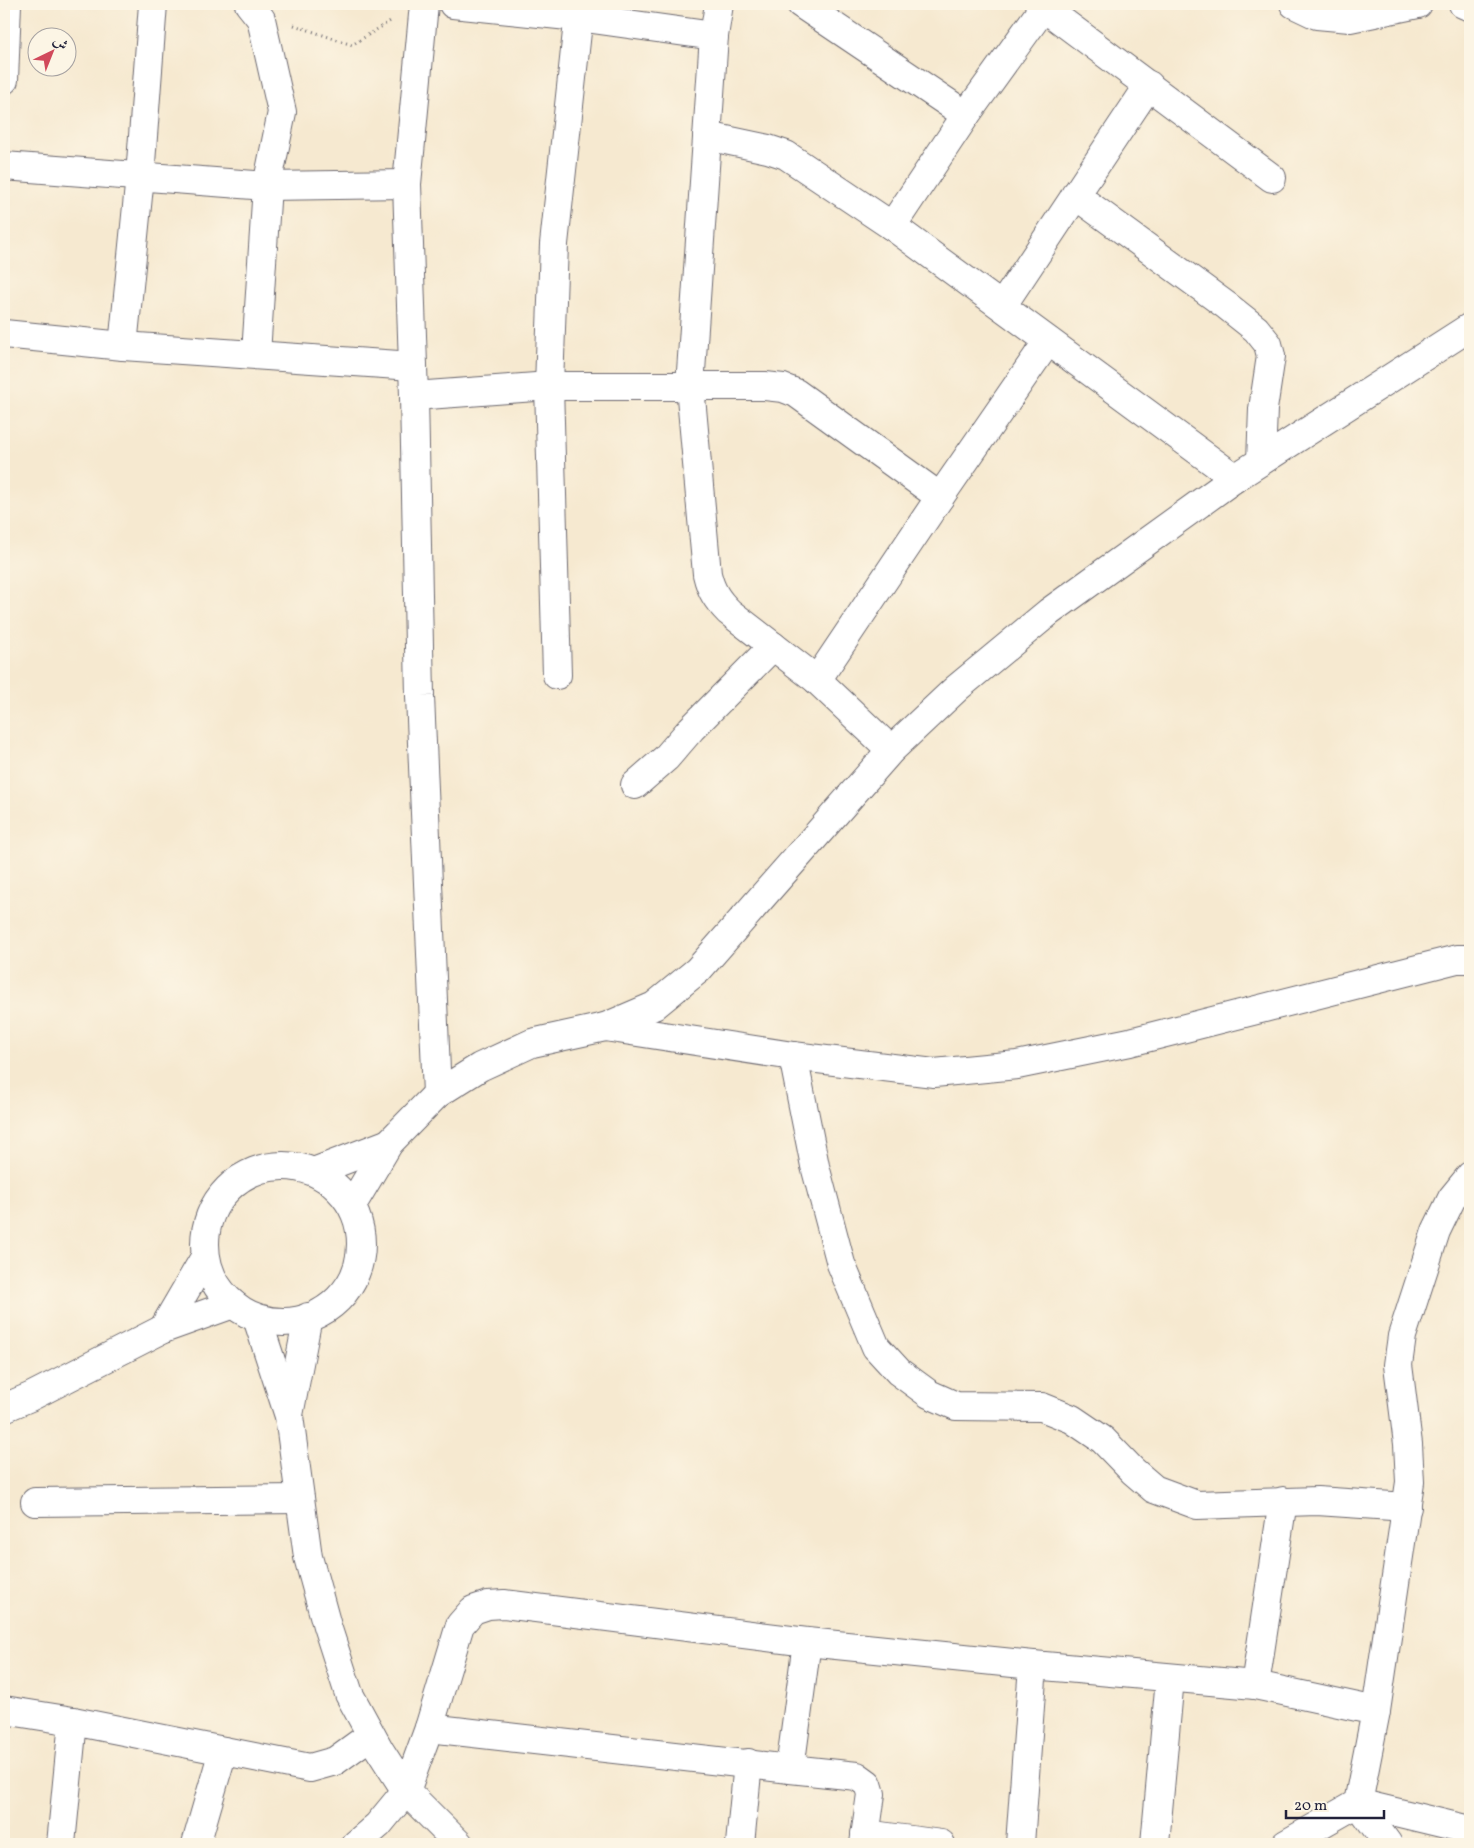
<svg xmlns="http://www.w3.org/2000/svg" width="1474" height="1848" font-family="Vollkorn,Amiri,serif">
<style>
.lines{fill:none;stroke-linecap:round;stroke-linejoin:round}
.minor-casing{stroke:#6c686f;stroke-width:30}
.tertiary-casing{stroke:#6c686f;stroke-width:30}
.path{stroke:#6c686f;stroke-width:3;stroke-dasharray:1 4;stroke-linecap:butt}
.minor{stroke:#fff;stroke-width:28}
.tertiary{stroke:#fff;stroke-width:28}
</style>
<rect width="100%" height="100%" fill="#fcf5e5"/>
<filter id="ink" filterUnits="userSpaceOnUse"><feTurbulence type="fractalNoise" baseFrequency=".02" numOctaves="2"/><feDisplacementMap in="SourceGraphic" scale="10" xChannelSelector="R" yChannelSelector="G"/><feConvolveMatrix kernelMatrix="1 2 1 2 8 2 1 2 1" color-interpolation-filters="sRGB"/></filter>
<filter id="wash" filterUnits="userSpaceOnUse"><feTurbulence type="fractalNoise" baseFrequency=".0096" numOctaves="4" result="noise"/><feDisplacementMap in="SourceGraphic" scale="20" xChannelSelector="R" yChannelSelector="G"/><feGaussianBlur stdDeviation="1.12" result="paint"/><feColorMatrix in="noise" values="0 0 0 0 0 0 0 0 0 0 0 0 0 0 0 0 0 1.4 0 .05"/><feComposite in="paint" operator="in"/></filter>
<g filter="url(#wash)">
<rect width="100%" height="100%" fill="#f6e9d0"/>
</g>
<g filter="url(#ink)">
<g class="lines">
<!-- minor casing -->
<g class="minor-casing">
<g id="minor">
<polyline points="249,4 261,19 282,112 267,186 256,354"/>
<polyline points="424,4 407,184 414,396 420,696 437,1094"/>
<polyline points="453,4 578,17 714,36"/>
<path d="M719,4L714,36L690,386L707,574C711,591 717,600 729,612L817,680L891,750"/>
<polyline points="801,4 966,115"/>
<polyline points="1039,4 1272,178"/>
<polyline points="1294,4 1317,15 1350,18 1418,4"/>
<polyline points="1463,4 1470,7"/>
<polyline points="4,80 7,4"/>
<polyline points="707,136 768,149 786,155 892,226 1235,478"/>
<polyline points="4,166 267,186 407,184"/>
<polyline points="1075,195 1227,306 1256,329 1268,344 1271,356 1263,409 1261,461"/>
<polyline points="892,226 966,115 1046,4"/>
<polyline points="1002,306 1149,85"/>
<polyline points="4,334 123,346 413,366"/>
<polyline points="123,346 140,176 153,4"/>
<polyline points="414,396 549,386 765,386 783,388 796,393 940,497"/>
<polyline points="557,675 549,386 554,244 580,4"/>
<polyline points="817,680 940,497 1048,341"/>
<polyline points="635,785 666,758 691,729 773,646"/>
<polyline points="605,1027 793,1056 934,1073 1017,1065 1130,1042 1457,959 1470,959"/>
<polyline points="793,1056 815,1166 841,1264 876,1347 899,1372 929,1394 956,1406 1042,1407 1072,1419 1103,1440 1133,1471 1154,1489 1197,1505 1317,1501 1407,1507"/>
<polyline points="163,1329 205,1257"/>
<polyline points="4,1408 30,1397 163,1329 233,1304"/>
<polyline points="35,1502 300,1499"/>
<polyline points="1255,1685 1283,1501"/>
<polyline points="4,1710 73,1721 310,1768 335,1761 371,1735"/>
<polyline points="1376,1711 1410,1482 1408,1444 1398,1365 1402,1336 1436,1231 1452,1198 1470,1176"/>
<polyline points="429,1728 790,1769 807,1642"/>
<polyline points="790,1769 857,1776 868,1784 871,1794 864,1844"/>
<polyline points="1358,1803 1470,1830"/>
<polyline points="1358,1803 1388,1844"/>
<polyline points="865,1834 941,1844"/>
<polyline points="61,1844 73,1721"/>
<polyline points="196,1844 223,1751"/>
<polyline points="356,1844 378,1825 406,1791 429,1728 460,1625 473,1610 488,1605 504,1604 807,1642 1033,1665 1255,1685 1376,1711 1358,1803 1286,1844"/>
<polyline points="740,1844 748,1763"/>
<polyline points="1020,1844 1033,1665"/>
<polyline points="1155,1844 1170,1678"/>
</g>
</g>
<!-- tertiary casing -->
<g class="tertiary-casing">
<g id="tertiary">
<circle cx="283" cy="1244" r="78"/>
<polyline points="316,1171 389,1143"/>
<polyline points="352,1205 389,1143 437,1094 480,1067 532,1043 605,1027 654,1006 698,970 891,750 957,688 1049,612 1235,478 1470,327"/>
<polyline points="257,1318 289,1416 308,1557 327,1626 349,1694 379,1749 406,1791 459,1844"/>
<polyline points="289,1415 308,1317"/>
</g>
</g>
<!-- path -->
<polyline class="path" points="294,25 352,45 392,20"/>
<!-- minor -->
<use href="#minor" class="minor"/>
<!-- tertiary -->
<use href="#tertiary" class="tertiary"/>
</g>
</g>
<!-- margin -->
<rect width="1474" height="1848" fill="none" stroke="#fcf5e5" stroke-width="20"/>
<!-- north arrow -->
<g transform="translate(52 52) rotate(43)"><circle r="24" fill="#fcf5e5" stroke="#a5a1a1"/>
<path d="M0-4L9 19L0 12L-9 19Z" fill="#d1495b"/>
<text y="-8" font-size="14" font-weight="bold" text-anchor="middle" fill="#22223b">ش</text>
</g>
<!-- scale -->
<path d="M1286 1810v8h98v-8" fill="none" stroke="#22223b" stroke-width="2.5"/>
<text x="1294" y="1810" font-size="15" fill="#22223b" stroke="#fcf5e5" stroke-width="4" paint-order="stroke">20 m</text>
</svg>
